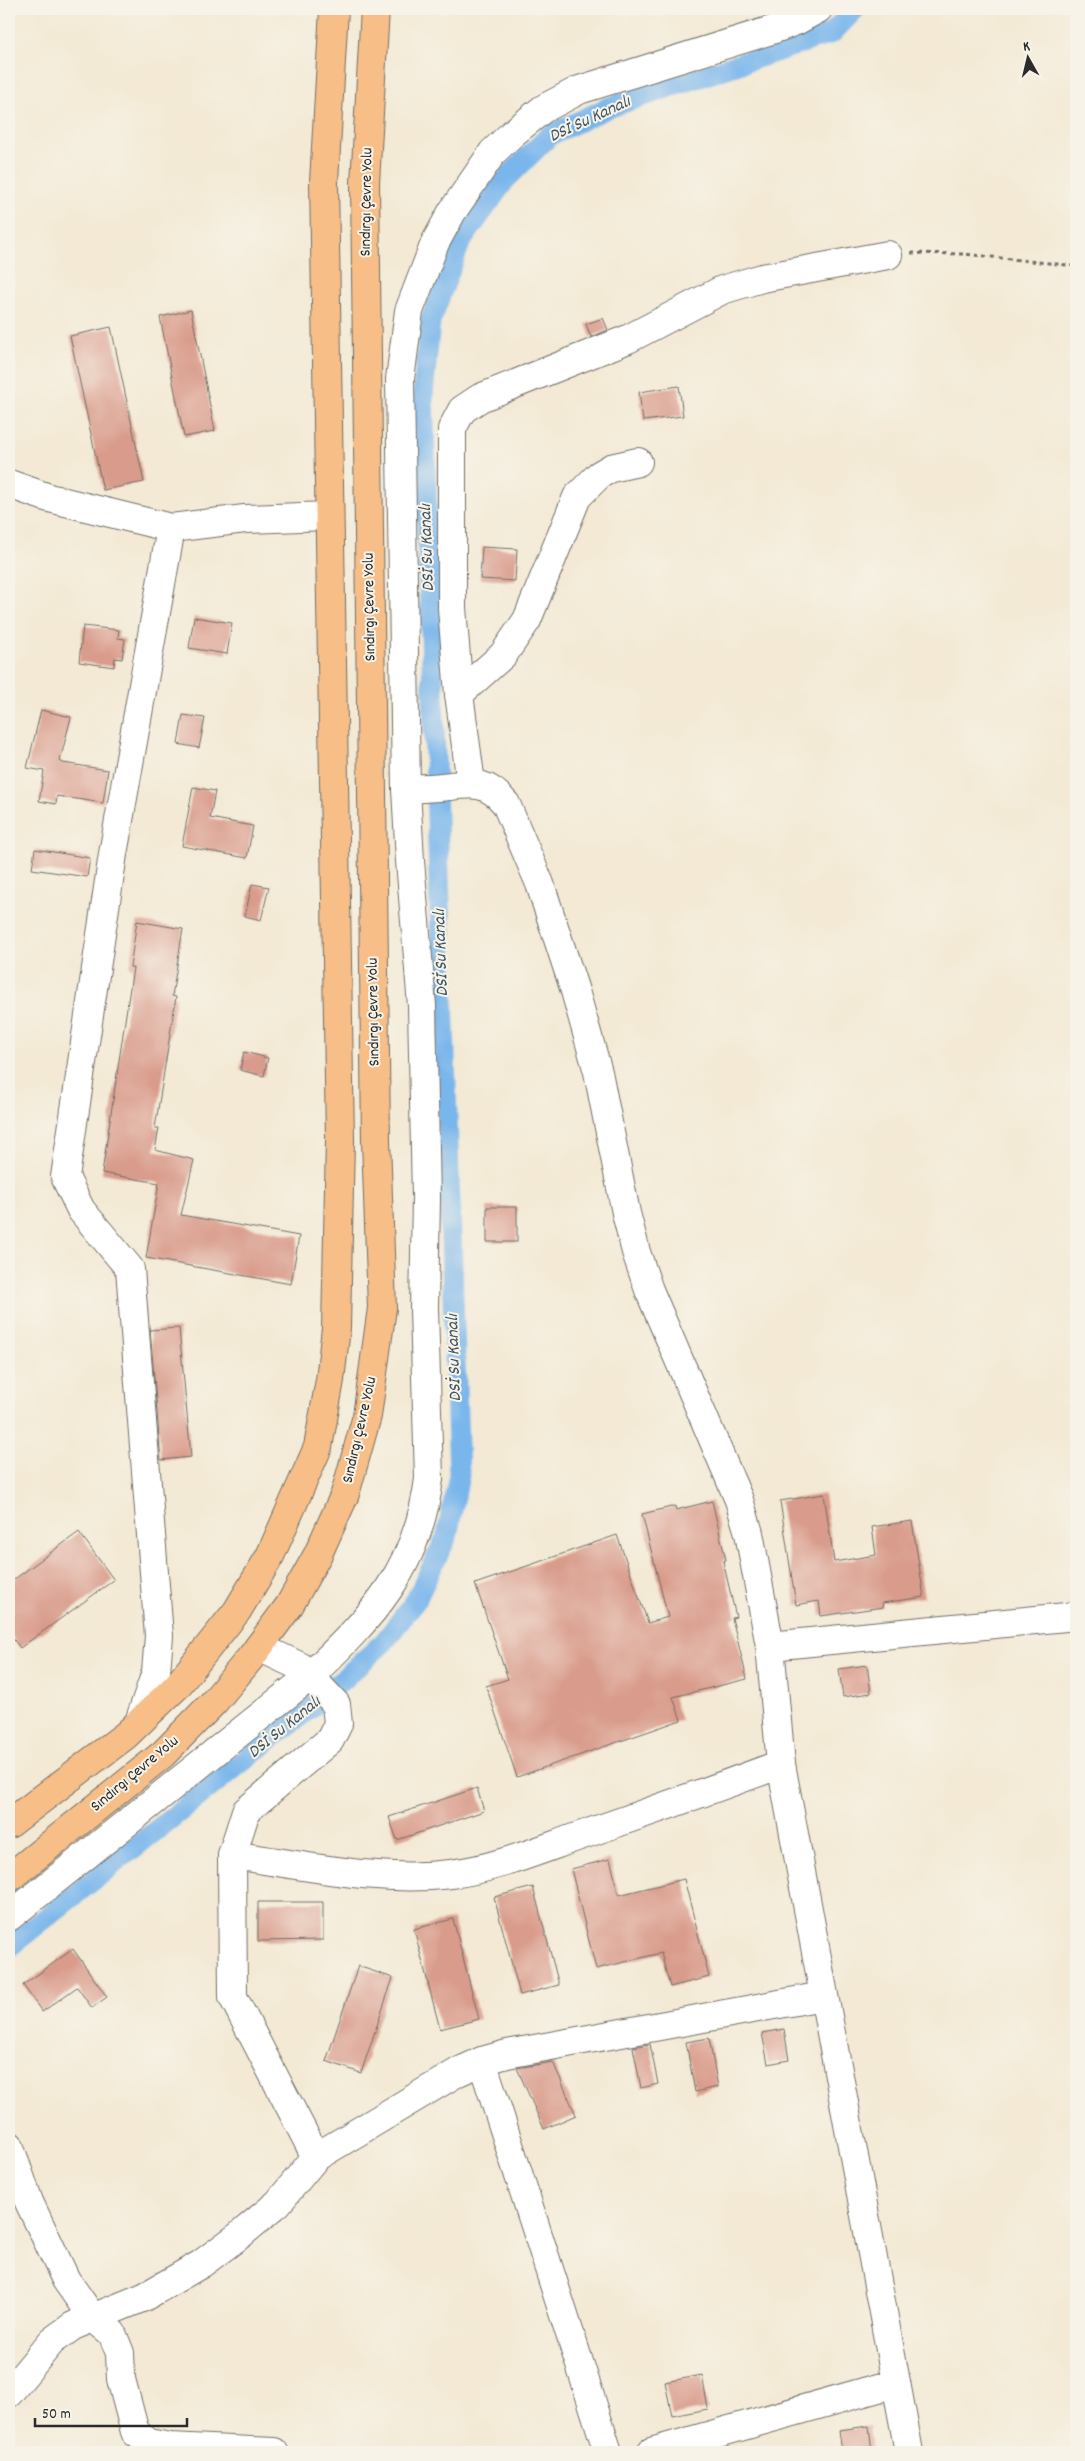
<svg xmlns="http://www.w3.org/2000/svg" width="1085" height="2461" font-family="Dekko,sans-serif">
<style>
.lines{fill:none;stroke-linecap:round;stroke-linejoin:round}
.canal{stroke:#79b6ec;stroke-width:21}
.building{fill:#d99b8b}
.minor-casing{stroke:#716e66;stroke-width:30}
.major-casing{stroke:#716e66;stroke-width:30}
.path{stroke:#716e66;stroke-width:3;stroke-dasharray:4 4;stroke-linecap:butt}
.minor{stroke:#fff;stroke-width:28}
.major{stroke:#f7be88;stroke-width:28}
.labels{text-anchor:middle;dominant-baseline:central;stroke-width:4;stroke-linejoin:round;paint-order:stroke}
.street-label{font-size:16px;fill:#2b2b2b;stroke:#f7f3e8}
.water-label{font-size:18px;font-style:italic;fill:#425565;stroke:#f7f3e8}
</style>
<rect width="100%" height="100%" fill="#f7f3e8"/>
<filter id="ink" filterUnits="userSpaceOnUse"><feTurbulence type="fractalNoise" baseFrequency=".02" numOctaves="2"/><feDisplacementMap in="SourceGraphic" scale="10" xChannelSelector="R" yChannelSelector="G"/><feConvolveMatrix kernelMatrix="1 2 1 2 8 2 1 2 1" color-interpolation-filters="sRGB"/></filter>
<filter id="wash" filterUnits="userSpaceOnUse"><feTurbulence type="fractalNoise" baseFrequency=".0096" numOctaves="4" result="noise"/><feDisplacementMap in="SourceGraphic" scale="20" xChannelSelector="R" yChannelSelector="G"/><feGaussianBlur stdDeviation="1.12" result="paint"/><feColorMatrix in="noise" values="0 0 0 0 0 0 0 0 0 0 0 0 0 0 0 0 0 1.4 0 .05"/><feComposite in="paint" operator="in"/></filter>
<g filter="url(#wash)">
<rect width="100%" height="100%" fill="#f3e9d4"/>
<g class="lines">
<!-- canal -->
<polyline class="canal" points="9,1947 319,1701 384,1642 416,1600 447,1536 459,1475 423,395 430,322 460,243 505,180 550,135 607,108 832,33 855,9"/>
</g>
<g id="blocks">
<!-- building -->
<g class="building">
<polygon points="191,310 215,431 184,437 160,317"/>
<polygon points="603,318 608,330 591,337 586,324"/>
<polygon points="111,327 144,482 103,490 70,336"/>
<polygon points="679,386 683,416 643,421 639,392"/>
<polygon points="482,547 517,549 515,581 480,579"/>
<polygon points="194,617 232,623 227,654 189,648"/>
<polygon points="83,626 119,630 118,638 125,639 122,659 115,658 114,667 79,662"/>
<polygon points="41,710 71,717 60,761 63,763 108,770 103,803 57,796 56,804 39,801 44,771 27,768"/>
<polygon points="183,715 205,718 199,748 178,744"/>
<polygon points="193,787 215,791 210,818 253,826 247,858 182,846"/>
<polygon points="35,849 90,858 87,877 32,869"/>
<polygon points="252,884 269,887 261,920 245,916"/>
<polygon points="137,921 183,929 172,996 176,997 155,1128 159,1128 155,1150 194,1160 181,1215 299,1236 291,1284 146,1258 159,1183 102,1173 133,968 130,967"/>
<polygon points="244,1052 268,1058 264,1076 240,1070"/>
<rect x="487" y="1207" width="30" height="35"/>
<polygon points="179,1328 191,1457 161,1460 150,1330"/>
<polygon points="824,1494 834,1562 876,1555 872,1527 912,1521 924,1597 882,1603 883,1607 821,1616 819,1601 796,1605 780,1501"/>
<polygon points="712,1501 726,1560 723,1561 736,1617 732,1618 747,1679 673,1697 681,1720 517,1777 486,1686 508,1679 475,1584 617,1535 648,1623 668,1617 642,1514 675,1506 676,1510"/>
<polygon points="79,1532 114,1580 20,1648 9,1633 9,1583"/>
<polygon points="867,1665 871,1693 843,1697 839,1669"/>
<polygon points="477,1788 484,1811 397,1840 389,1817"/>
<polygon points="610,1859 619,1895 684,1879 709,1977 670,1987 661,1953 596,1969 571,1869"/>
<polygon points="533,1887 559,1985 520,1995 494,1897"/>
<polygon points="258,1902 323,1902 323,1940 258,1941"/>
<polygon points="453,1919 479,2019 440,2029 414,1929"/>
<polygon points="73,1949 107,1997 92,2008 77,1987 42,2012 23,1985"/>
<polygon points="358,1966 393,1978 361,2073 326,2061"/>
<polygon points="784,2029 789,2060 768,2064 762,2033"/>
<polygon points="709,2038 718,2087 695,2092 686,2042"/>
<polygon points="650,2044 658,2084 641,2088 633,2047"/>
<polygon points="553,2062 576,2115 544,2129 517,2068"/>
<polygon points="702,2375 708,2409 672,2416 665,2382"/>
<polygon points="869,2426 872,2452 842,2452 839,2430"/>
</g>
</g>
</g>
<g filter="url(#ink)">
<use href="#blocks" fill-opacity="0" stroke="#716e66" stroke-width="1"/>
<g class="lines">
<!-- minor casing -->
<g class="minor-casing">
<g id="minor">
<polyline points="9,484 49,498 171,528"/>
<polyline points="459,694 503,655 527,620 577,497 599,475 611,468 638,462"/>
<polyline points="471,783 459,694 452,608 452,429 462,410 480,398 628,339 722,290 762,278 888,255"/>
<path d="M406,789C421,788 436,788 450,786C476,783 488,782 506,804L540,884L575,991L598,1072L626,1213L636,1252L649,1290L739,1500L749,1533L770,1646"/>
<polyline points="259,1647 301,1667 336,1704 338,1724 330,1740 246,1811 232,1855 233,1997 316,2157"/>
<polyline points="139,1722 156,1672 159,1636 130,1269 81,1210 65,1177 113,854 171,528 245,519 328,516"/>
<path d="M232,1855C304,1865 378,1883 451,1874C492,1869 532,1853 571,1839C641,1815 711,1790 781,1764"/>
<path d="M9,1917L309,1677C373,1615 417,1571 429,1479L424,1309L426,1198L422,1006L410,861L406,789L400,379L409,311L435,243L452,212L493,152L513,133L543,109L579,90L775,29L796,21L818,9"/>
<polyline points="482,2061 608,2452"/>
<polyline points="9,2145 29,2202 66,2280 92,2317 112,2333 120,2353 121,2379 135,2432 149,2443 170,2447 274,2452"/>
<polyline points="9,2393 52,2341 73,2326 144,2297 201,2264 240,2235 278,2203 316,2157 458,2072 482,2061 507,2054 823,1996"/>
<polyline points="651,2452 896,2383"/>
<polyline points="909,2452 781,1764 770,1646 1076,1616"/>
</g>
</g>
<!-- major casing -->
<g class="major-casing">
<g id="major">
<polyline points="9,1824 126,1735 177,1686 237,1611 270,1556 318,1447 330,1380 336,1328 340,1140 324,182 334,9"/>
<polyline points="9,1878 163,1754 214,1702 252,1656 289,1606 318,1554 345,1494 367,1416 382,1308 376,1141 365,183 375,9"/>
</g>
</g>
<!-- path -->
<polyline class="path" points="911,253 964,254 1076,266"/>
<!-- minor -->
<use href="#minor" class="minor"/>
<!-- major -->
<use href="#major" class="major"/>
</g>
</g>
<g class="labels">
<!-- street labels -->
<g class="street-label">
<text transform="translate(367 202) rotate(-89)">Sındırgı Çevre Yolu</text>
<text transform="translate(370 607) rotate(-91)">Sındırgı Çevre Yolu</text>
<text transform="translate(374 1012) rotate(-91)">Sındırgı Çevre Yolu</text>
<text transform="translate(360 1430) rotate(-77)">Sındırgı Çevre Yolu</text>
<text transform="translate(135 1774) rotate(-40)">Sındırgı Çevre Yolu</text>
</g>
<!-- water labels -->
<g class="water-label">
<text transform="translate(590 120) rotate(-25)">DSİ Su Kanalı</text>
<text transform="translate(428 548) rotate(-92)">DSİ Su Kanalı</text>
<text transform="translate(442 953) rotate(-92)">DSİ Su Kanalı</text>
<text transform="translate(455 1358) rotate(-92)">DSİ Su Kanalı</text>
<text transform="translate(285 1728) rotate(-39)">DSİ Su Kanalı</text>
</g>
</g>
<!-- margin -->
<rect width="1085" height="2461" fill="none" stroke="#f7f3e8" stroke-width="30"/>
<!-- north arrow -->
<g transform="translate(1028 58) rotate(352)" stroke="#f7f3e8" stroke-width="4" paint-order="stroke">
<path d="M0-4L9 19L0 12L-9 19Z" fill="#2b2b2b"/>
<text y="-8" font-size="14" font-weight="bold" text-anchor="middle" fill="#2b2b2b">K</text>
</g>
<!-- scale -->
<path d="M35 2418v8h152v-8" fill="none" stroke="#2b2b2b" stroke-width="2.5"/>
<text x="42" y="2418" font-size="15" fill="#2b2b2b" stroke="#f7f3e8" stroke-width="4" paint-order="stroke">50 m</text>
</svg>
